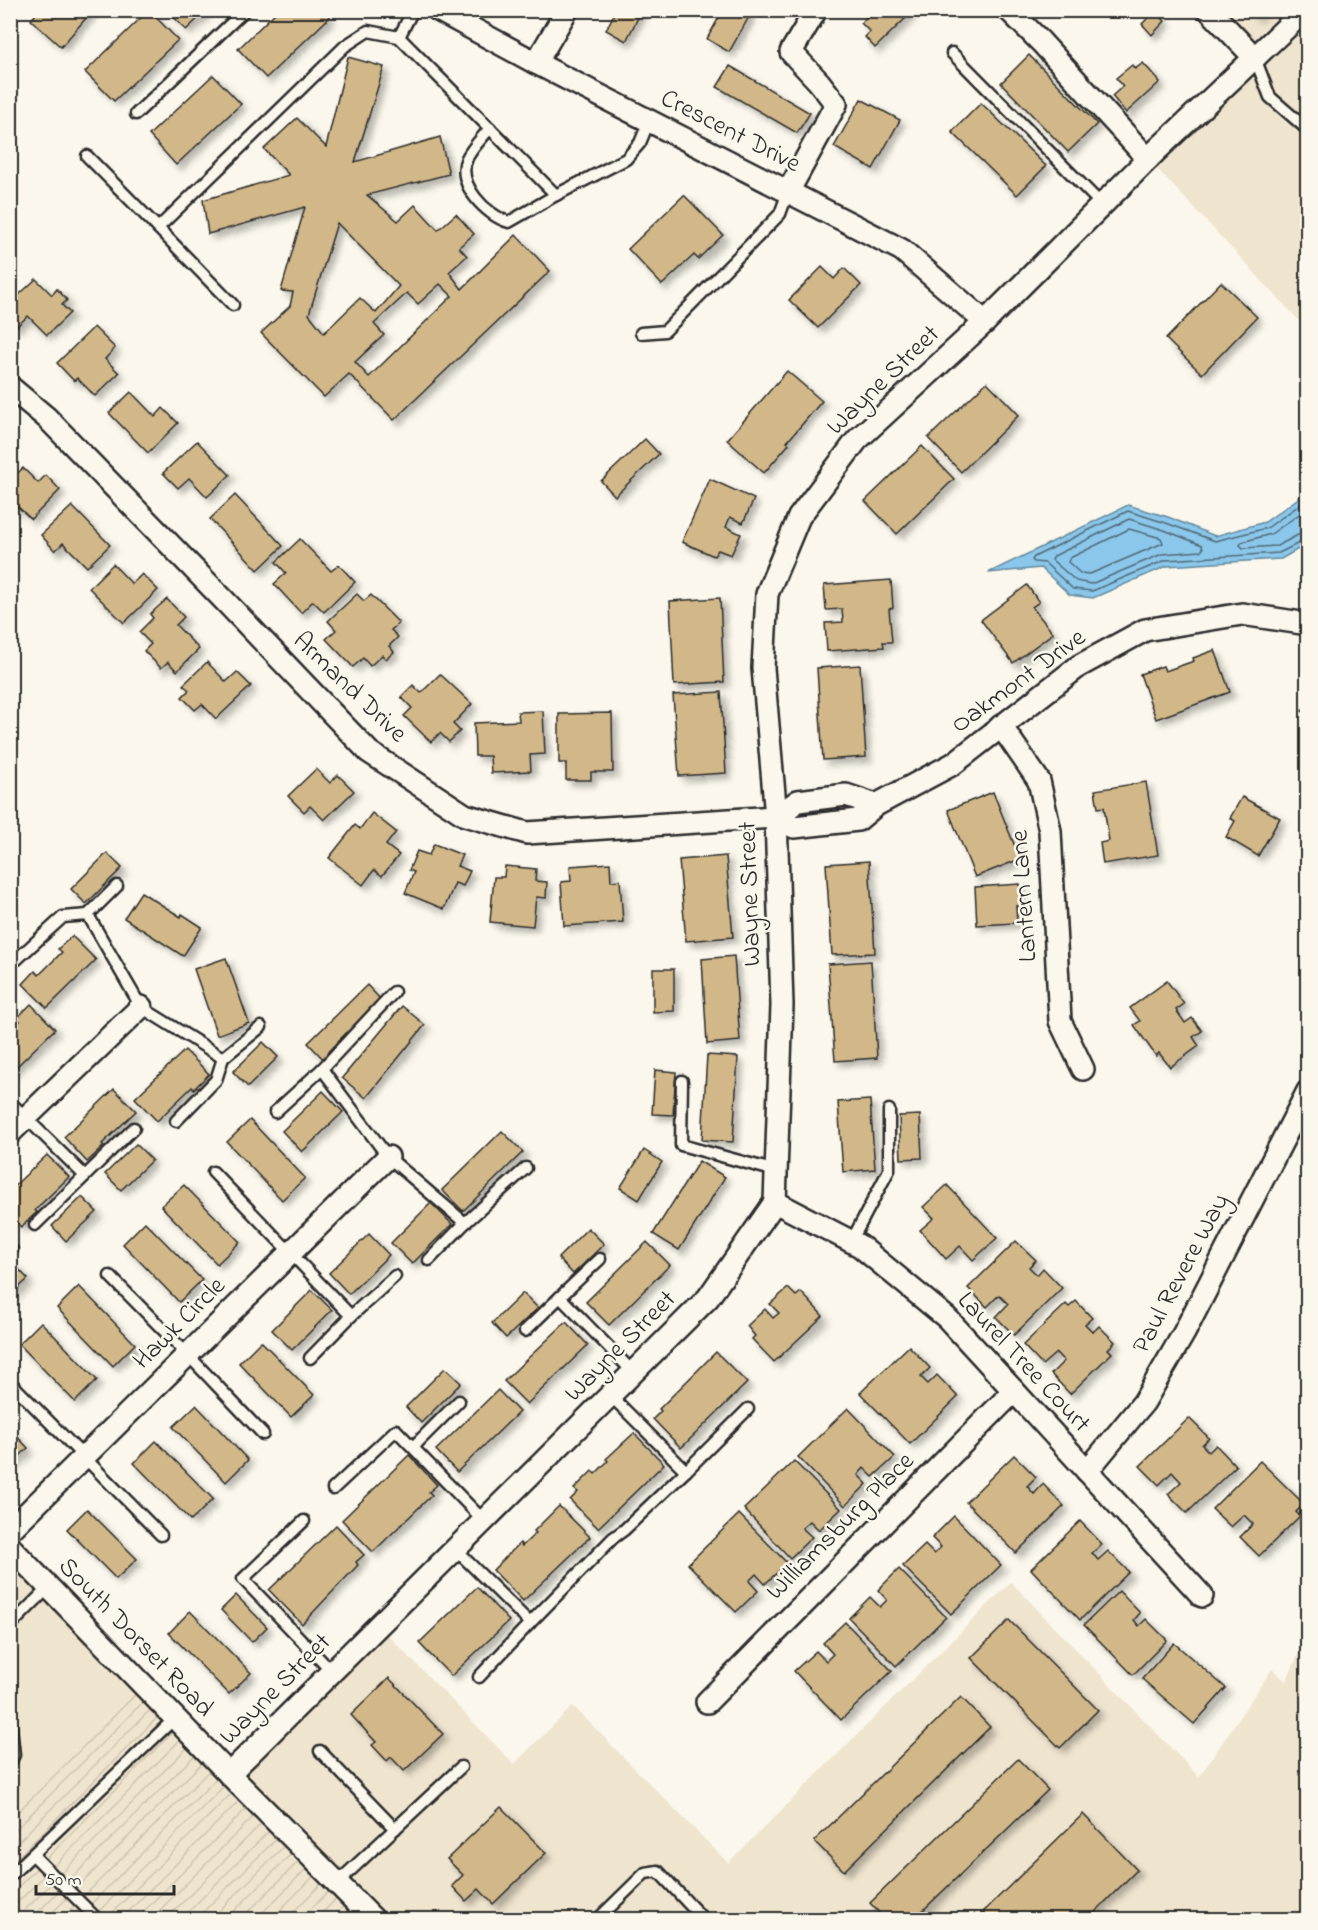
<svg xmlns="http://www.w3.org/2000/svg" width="1318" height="1930" font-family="'Indie Flower',sans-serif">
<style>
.built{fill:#efe4ce}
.industrial{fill:url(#industrial-furrows)}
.water{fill:#8ac7ea;stroke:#64899e;stroke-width:1.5}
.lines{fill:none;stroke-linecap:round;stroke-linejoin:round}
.shore{stroke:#516977;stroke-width:1.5}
.building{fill:#d2b888;stroke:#2b2b2b;stroke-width:1.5;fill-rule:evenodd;filter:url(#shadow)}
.service-casing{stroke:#2b2b2b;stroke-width:15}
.minor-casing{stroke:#2b2b2b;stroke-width:26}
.service{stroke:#fbf7ec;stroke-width:10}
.minor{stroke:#fbf7ec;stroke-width:21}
.labels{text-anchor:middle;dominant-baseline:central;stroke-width:5;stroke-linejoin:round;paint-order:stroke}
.street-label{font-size:26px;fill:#2b2b2b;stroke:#fbf7ec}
</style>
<defs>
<pattern id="industrial-furrows" width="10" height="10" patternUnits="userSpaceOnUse" patternTransform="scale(1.5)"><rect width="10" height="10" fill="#efe4ce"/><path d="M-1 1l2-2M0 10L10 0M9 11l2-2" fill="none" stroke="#cdc4b1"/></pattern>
<filter id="shadow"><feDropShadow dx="5" dy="5" stdDeviation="3" flood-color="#0004"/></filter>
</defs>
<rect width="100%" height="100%" fill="#fbf7ec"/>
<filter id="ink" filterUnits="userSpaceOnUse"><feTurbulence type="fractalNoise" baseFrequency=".0167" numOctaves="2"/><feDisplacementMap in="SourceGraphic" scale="12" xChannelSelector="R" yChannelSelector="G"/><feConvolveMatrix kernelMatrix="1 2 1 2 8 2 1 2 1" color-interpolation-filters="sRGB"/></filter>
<g filter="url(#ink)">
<!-- built -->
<g class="built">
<polygon points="1209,11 1307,11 1307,329 1148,159 1254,58"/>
<polygon points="11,1547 142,1684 11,1808"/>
<polygon points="1011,1582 1199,1777 1272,1669 1286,1681 1307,1636 1307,1919 374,1919 229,1774 379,1626 514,1764 573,1706 728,1863"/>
</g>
<!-- industrial -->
<polygon class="industrial" points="142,1684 374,1920 11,1920 11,1808"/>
<!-- water -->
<polygon class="water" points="1307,492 1307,544 1281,559 1167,566 1093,598 1070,595 1041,568 988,573 1128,505 1168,517 1215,536 1265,522"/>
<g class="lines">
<!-- shore -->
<g class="shore">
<polyline points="1308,499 1267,528 1215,541 1166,523 1128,511 1034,557 1032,560 1034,562 1045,563 1073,589 1092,591 1166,560 1279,553 1303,541 1308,540"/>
<polyline points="1308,508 1271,534 1242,542 1240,545 1243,548 1277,546 1300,534 1308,532"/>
<polygon points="1129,519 1164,530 1202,545 1203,549 1201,551 1162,554 1091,584 1076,581 1052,560 1054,556"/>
<polygon points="1129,529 1161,538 1163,543 1090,574 1080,573 1068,562 1070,558"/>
</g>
</g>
<!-- building -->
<g class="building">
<polygon points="39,10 93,10 61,47 31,20"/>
<polygon points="149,10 178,40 114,101 85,72"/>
<polygon points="167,10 207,10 186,30"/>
<polygon points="278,10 324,10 330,17 266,78 238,49"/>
<polygon points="616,10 642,10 626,41 606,30"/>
<polygon points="723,10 748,10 747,13 750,15 729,52 707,39"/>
<polygon points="874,10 906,10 910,14 875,48 865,37 870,32 861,23"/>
<polygon points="1249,10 1262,10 1256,17"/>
<polygon points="1155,11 1165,21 1152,35 1142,24"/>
<polygon points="1029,55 1097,124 1068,152 1001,83"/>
<path d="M348,57L384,67L355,162L440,137L449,174L367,195L398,221L415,205L438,230L456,214L474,234L459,247L467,256L449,272L462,289L516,235L550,271L394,420L349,374L324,397L261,333L290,306L293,292L281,291L305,207L208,234L203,200L289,175L264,149L297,118L326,147ZM337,223L399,286L376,313L360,298L324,333L309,314ZM440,284L452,296L369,377L355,362L384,335L374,324L407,293L418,304Z"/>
<polygon points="1143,63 1160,82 1126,113 1112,96 1123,86 1116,78 1132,65 1135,69"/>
<polygon points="730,66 810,113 797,133 717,87"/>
<polygon points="213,75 241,104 176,165 149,135"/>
<polygon points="861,99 900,120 873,169 834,147"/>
<polygon points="981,103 1046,166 1017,195 952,132"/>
<polygon points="684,195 723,235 698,259 694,255 662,285 628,249"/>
<polygon points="822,267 834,279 844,268 861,285 818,328 789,300"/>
<polygon points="36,279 52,295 57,289 67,300 62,305 70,313 47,335 28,316 16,327 10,321 10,303"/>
<polygon points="1221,282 1257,317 1202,374 1166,339"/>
<polygon points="94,327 115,348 105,359 119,373 95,396 77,378 74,381 57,363"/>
<polygon points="787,371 822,401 787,442 789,444 764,473 727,440"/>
<polygon points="987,382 1019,415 961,472 928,438"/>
<polygon points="131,392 155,417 163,408 178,423 148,453 109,413"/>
<polygon points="645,439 659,454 615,496 601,481"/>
<polygon points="197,441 230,475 207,497 189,478 178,488 163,473"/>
<polygon points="922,446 954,479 897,534 865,501"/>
<polygon points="23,468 38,483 46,475 60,490 31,519 17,506 10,511 10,480"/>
<polygon points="710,479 754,499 743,523 730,517 726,527 741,534 731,555 718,550 714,556 682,542"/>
<polygon points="235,495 283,546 258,570 210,519"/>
<polygon points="72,506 110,545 87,567 63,543 55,551 41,535"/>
<polygon points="300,539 331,571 339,565 355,582 324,612 313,601 301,613 274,584 286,573 276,562"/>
<polygon points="113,564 132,584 142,574 158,590 124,623 89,588"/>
<polygon points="891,580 893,608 889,609 892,642 883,642 884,647 827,651 825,623 843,622 842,609 826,610 824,585"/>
<polygon points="1027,585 1039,602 1032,607 1053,633 1013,663 981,620"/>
<polygon points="357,594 364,601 371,595 399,623 391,630 398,637 389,646 394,652 386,659 382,655 370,666 363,658 353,667 326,639 336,630 328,621"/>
<polygon points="720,598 724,682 674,685 670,601"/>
<polygon points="167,599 184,617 176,625 199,649 177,671 168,662 161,668 144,651 151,644 139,632 153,618 150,614"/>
<polygon points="1215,650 1230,692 1156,719 1140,674 1163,666 1165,671 1194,661 1193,658"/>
<polygon points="207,662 226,682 237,672 251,686 216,719 202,704 195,710 182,697 189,690 183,685"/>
<polygon points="860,665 866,757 823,760 817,668"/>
<polygon points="440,674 472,704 453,724 460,731 449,742 440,733 431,742 404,716 412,708 401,697 413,685 421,693"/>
<polygon points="721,692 726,773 679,776 673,695"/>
<polygon points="1308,701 1308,714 1302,711"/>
<polygon points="543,711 545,754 530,755 531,771 491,773 490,756 475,756 474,723 519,721 518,712"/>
<polygon points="612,713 613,772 591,772 591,780 566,780 566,763 559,763 559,714"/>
<polygon points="316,769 330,783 338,775 354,791 324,820 310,806 304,812 288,796"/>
<polygon points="1146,782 1158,855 1103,864 1100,843 1109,841 1104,807 1098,808 1095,790"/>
<polygon points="993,792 1020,859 975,877 948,810"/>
<polygon points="1242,797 1280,818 1258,856 1226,837 1235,821 1230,818"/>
<polygon points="372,813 396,832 386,845 399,855 382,876 374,870 363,885 329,858 355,825 360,829"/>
<polygon points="434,844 462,855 457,866 470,871 463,886 455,883 444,909 405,893 414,872 409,870 417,851 429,855"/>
<polygon points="107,853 122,868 86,904 71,889"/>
<polygon points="726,856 733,937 686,941 679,860"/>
<polygon points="869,861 875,953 832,955 826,864"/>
<polygon points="610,863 611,881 620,880 623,922 564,926 561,882 571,881 570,866"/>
<polygon points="505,866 536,869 535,881 547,882 546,898 536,897 533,926 490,922 494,877 504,877"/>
<polygon points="1020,884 1021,905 1016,906 1017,923 977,925 975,887"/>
<polygon points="141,892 181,917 182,914 202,927 183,956 124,918"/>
<polygon points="72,936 96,960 47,1008 23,984 35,971 39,975 62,952 58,949"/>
<polygon points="734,956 740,1041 707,1044 702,959"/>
<polygon points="226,958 249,1023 217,1035 194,969"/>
<polygon points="871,961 877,1058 835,1061 828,964"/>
<polygon points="653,969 674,969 674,1011 653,1012"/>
<polygon points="1167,981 1184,1004 1176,1010 1185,1023 1192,1018 1202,1031 1193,1037 1199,1046 1170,1067 1159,1053 1156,1056 1134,1025 1140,1021 1130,1008"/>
<polygon points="367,985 381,1000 338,1041 341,1045 325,1061 308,1043"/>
<polygon points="31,1004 55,1029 10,1073 10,1031 20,1021 17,1018"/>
<polygon points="402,1006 425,1025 366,1098 342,1078"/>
<polygon points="263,1042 278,1057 248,1087 233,1072"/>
<polygon points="185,1050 209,1074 194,1089 192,1087 157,1121 135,1098"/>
<polygon points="707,1055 738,1057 733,1142 702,1140"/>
<polygon points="655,1070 676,1072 673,1115 652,1114"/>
<polygon points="114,1089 136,1111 102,1144 104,1146 87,1162 64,1137"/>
<polygon points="323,1091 343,1112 302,1152 282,1131"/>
<polygon points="870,1100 875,1169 843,1172 838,1102"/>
<polygon points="920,1115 922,1158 901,1159 899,1116"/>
<polygon points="250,1120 305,1178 282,1200 227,1142"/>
<polygon points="502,1131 523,1152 463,1211 442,1190"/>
<polygon points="136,1144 152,1160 121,1190 105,1174"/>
<polygon points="644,1150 662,1162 639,1200 620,1188"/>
<polygon points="47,1155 69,1177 35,1210 37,1212 21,1227 10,1216 10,1190"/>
<polygon points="699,1161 725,1177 679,1250 653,1234"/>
<polygon points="184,1185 240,1242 217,1264 161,1206"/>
<polygon points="947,1185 997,1238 973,1260 960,1246 946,1259 920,1230 934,1218 923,1207"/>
<polygon points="82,1197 97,1212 66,1241 52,1226"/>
<polygon points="431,1203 452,1224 412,1264 391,1243"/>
<polygon points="145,1222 202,1280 179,1302 123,1244"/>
<polygon points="588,1228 604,1244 573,1274 558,1258"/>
<polygon points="369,1234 389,1255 349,1294 329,1273"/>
<polygon points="1016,1241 1036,1260 1029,1267 1037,1275 1043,1268 1062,1288 1014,1335 996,1317 1008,1304 999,1295 987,1307 968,1288"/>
<polygon points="647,1242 670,1265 609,1325 586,1302"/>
<polygon points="13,1263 28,1279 10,1295 10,1266"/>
<polygon points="79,1286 135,1344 113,1366 57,1308"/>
<polygon points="788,1288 796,1296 801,1292 823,1316 774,1362 752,1339 755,1336 747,1326 765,1309 773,1318 779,1313 770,1304"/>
<polygon points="312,1290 332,1310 292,1350 272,1330"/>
<polygon points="523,1293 538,1308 506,1338 492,1323"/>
<polygon points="1076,1301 1092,1318 1085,1324 1093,1332 1099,1326 1115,1342 1108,1349 1112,1353 1070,1394 1051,1374 1064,1361 1056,1353 1042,1365 1023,1345 1066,1304 1069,1307"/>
<polygon points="41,1322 97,1380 75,1402 19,1344"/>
<polygon points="566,1322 588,1345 527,1404 504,1381"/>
<polygon points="261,1341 314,1395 291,1417 239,1363"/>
<polygon points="909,1346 930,1368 921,1377 928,1384 937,1375 958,1397 910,1444 860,1393"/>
<polygon points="716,1352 747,1383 681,1448 653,1419 661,1411 659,1409"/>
<polygon points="445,1368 461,1383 421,1423 406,1407"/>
<polygon points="498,1390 519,1412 457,1472 436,1450"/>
<polygon points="196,1405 248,1460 226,1482 173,1427"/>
<polygon points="848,1408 895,1457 873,1477 864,1468 858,1475 867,1484 845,1506 798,1457"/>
<polygon points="1189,1418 1209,1438 1202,1445 1209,1452 1216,1445 1236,1466 1187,1513 1168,1494 1181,1482 1172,1472 1159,1485 1140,1466"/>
<polygon points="10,1429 28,1448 10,1465"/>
<polygon points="634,1433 664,1464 598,1528 570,1500 578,1492 574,1489 592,1471 595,1474 608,1461 606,1459"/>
<polygon points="156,1441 213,1499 191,1521 134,1463"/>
<polygon points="409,1455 437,1485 429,1492 432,1495 373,1552 342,1520"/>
<polygon points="1014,1455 1036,1477 1027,1486 1034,1494 1043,1484 1064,1506 1016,1553 966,1502"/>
<polygon points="794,1461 841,1509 819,1530 810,1521 802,1528 812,1537 790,1558 744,1509"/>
<polygon points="1260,1461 1304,1504 1296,1512 1300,1516 1259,1556 1240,1537 1253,1524 1244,1515 1231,1527 1212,1509"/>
<polygon points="559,1506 590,1537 523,1601 493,1570 520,1543 522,1546 536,1533 534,1531"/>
<polygon points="87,1509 137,1559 116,1579 67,1529"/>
<polygon points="739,1514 787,1563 765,1584 756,1574 749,1581 758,1591 736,1612 688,1564"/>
<polygon points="954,1516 1001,1565 951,1614 903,1566 925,1545 934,1554 941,1547 932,1538"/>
<polygon points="1080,1521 1102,1544 1092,1553 1098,1560 1108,1551 1129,1572 1080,1620 1031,1569"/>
<polygon points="336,1525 364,1555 356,1562 358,1565 302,1624 269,1590"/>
<polygon points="899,1569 946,1617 896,1666 849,1618 870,1597 880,1607 887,1600 878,1590"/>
<polygon points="477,1587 509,1621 451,1676 419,1643"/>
<polygon points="1119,1591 1140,1613 1134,1620 1139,1626 1146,1619 1167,1640 1133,1675 1084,1625"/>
<polygon points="236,1595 267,1627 252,1642 221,1610"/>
<polygon points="190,1611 251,1673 229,1694 169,1633"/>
<polygon points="1009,1620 1098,1710 1060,1748 971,1658"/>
<polygon points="845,1622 892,1671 841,1720 794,1671 816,1651 826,1661 833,1654 823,1643"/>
<polygon points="1174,1643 1226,1688 1194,1724 1142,1679"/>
<polygon points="389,1678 443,1734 404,1771 391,1757 387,1761 372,1745 376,1742 351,1715"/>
<polygon points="961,1697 990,1727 844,1871 814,1841"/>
<polygon points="1018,1759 1048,1790 913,1920 886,1920 870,1903"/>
<polygon points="501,1807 546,1853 493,1904 479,1889 466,1901 452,1886 463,1875 447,1859"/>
<polygon points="1083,1814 1137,1870 1087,1920 975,1920"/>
</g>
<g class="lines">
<!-- service casing -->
<g class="service-casing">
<g id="service">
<polyline points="399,37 413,10"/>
<polyline points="952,53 1103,206"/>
<polyline points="1255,58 1270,97 1308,130"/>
<polyline points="136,114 245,10"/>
<path d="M490,128C482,138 472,148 467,158C455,184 487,216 509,222L556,195"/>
<polyline points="87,156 158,228"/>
<polyline points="233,305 158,228 345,46 368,31 399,37 556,195 626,159 640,143 649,121"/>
<polyline points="641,333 665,331 780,214 788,192"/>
<polyline points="88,915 117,886"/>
<polyline points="16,960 63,917 88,915 141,1007 223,1058 261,1027"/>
<polyline points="322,1069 394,992"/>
<polyline points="682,1081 681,1145 776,1171"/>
<polyline points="10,1102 85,1176 134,1128"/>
<polyline points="275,1112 322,1069 388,1157 465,1223 526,1168"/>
<polyline points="176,1121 216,1080 223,1058"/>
<polyline points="213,1172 351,1316 395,1276"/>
<polyline points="35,1225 85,1176"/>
<polyline points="851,1242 889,1170 889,1110"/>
<polyline points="10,1251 12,1250"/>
<polyline points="429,1260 465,1223"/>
<polyline points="110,1276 188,1355 263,1434"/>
<polyline points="560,1297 600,1259"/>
<polyline points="525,1331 560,1297 633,1372"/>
<polyline points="310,1358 351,1316"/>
<polyline points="10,1382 161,1535"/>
<polyline points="610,1395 686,1471 748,1409"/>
<polyline points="413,1447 459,1401"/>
<polyline points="333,1489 396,1430 484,1521"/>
<polyline points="304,1521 243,1579 332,1672"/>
<polyline points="455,1549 530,1623 479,1677"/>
<polyline points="530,1623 613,1538 624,1530 686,1471"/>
<polyline points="10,1626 49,1587"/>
<polyline points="10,1718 14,1755 10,1763"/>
<polyline points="320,1751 395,1829"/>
<polyline points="33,1855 98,1920"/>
<polyline points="10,1876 175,1718"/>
<polyline points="337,1883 461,1767"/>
<polyline points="597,1920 645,1873 658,1871 704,1920"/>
</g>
</g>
<!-- minor casing -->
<g class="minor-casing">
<g id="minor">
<polyline points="438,10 536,63 902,250 985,322"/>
<polyline points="1009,10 1041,42 1148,159"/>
<polyline points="1209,10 1255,58"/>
<polyline points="536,63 567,10"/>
<polyline points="788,192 836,104 819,82 791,52 816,10"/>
<polyline points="10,387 47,418 222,598 369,752 465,815 527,833 776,817"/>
<polyline points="1001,726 1039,781 1050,831 1060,1021 1083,1069"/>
<polyline points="776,817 794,827 858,820 876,805 953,764 1079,666 1145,630 1242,614 1308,624"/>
<polyline points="776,817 798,801 846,795 876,805"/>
<polyline points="10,1133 141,1007"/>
<polyline points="775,1202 860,1246 947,1318 1202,1596"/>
<polyline points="1087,1471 1144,1402 1184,1333 1308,1091"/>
<polyline points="10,1530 388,1157"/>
<polyline points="10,1547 229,1774 374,1920"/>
<polyline points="707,1702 1014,1391"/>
<polyline points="229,1774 708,1298 775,1202 782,1005 776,817 763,668 767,594 799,517 857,440 985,322 1157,150 1305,10"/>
</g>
</g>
<!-- service -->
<use href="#service" class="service"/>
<!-- minor -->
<use href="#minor" class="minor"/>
</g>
</g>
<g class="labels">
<!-- street labels -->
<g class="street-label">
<text transform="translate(730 132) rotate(27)">Crescent Drive</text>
<text transform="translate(884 381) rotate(-44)">Wayne Street</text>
<text transform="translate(1019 682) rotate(-36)">Oakmont Drive</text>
<text transform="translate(349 688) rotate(44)">Armand Drive</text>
<text transform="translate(751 894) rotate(-92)">Wayne Street</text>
<text transform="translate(1025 896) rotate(-94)">Lantern Lane</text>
<text transform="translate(1182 1274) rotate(-62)">Paul Revere Way</text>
<text transform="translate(180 1324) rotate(-45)">Hawk Circle</text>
<text transform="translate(621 1347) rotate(-45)">Wayne Street</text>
<text transform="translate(1023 1363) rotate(47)">Laurel Tree Court</text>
<text transform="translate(841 1527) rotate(-45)">Williamsburg Place</text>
<text transform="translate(135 1638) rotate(46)">South Dorset Road</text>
<text transform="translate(276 1690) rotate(-45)">Wayne Street</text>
</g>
</g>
<!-- margin -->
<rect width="1318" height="1930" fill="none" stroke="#fbf7ec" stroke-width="36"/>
<rect x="18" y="18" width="1282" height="1894" fill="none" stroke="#2b2b2b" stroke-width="2" filter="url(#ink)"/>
<!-- scale -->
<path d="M36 1885v9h138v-9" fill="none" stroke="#2b2b2b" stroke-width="3"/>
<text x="45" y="1885" font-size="18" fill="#2b2b2b" stroke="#fbf7ec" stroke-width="4.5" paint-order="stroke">50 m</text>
</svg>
